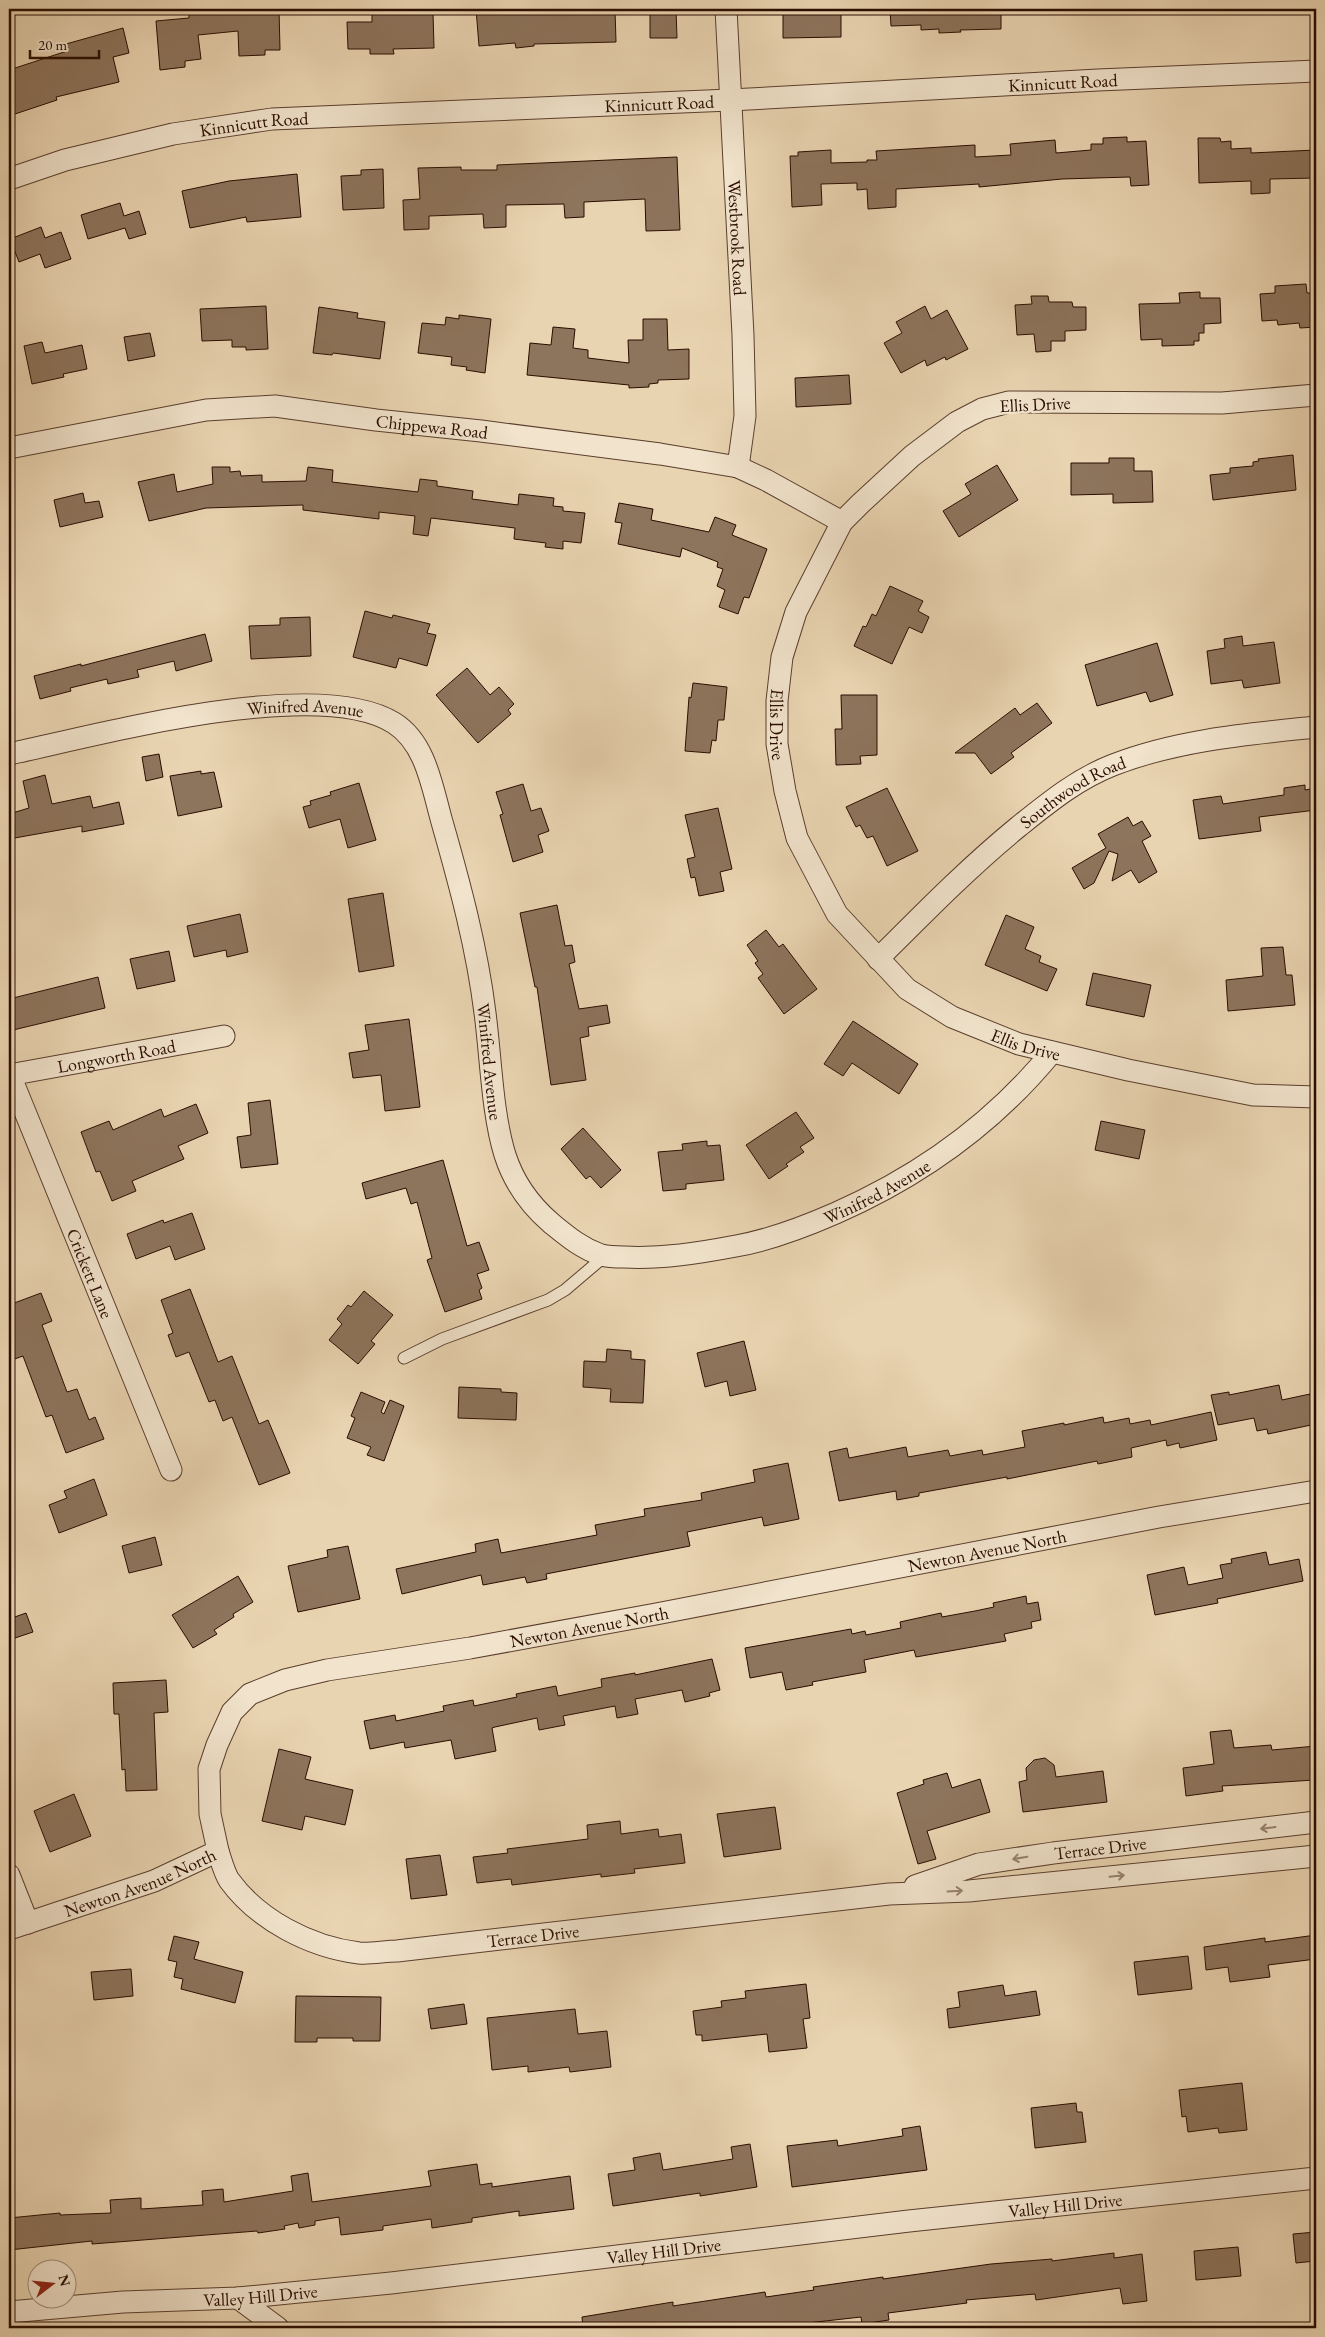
<svg xmlns="http://www.w3.org/2000/svg" width="1325" height="2337" font-family="'EB Garamond',serif">
<style>
.building{fill:#8d745c;stroke:#2a0c00}
.lines{fill:none;stroke-linecap:round;stroke-linejoin:round}
.service-casing{stroke:#5a3e2c;stroke-width:13}
.minor-casing{stroke:#5a3e2c;stroke-width:23}
.service{stroke:#f1e3cc;stroke-width:11}
.minor{stroke:#f1e3cc;stroke-width:21}
.oneway{stroke:#978270}
.labels{text-anchor:middle;dominant-baseline:central;stroke-width:5;stroke-linejoin:round;paint-order:stroke}
.street-label{font-size:18px;fill:#2a0c00;stroke:#f1e3cc}
</style>
<rect width="100%" height="100%" fill="#e9d4b1"/>
<filter id="stains"><feTurbulence type="fractalNoise" baseFrequency=".004" numOctaves="4"/><feColorMatrix values="0 0 0 0 .2 0 0 0 0 .09 0 0 0 0 .02 0 0 0 .5 -.17"/></filter>
<radialGradient id="worn" r=".72"><stop offset=".6" stop-color="#630" stop-opacity="0"/><stop offset="1" stop-color="#630" stop-opacity=".3"/></radialGradient>
<!-- building -->
<g class="building">
<polygon points="189,9 279,9 280,50 265,50 265,55 239,56 238,31 198,35 201,59 185,61 185,67 160,70 156,21 189,18"/>
<polygon points="372,9 404,9 404,14 433,13 434,48 393,49 394,54 370,54 370,49 348,49 347,22 372,22"/>
<polygon points="476,9 531,9 531,12 615,10 616,42 534,44 534,46 516,48 515,43 479,46"/>
<polygon points="650,9 676,9 677,38 650,38"/>
<polygon points="783,9 828,9 828,14 841,14 841,37 783,38"/>
<polygon points="890,9 1001,9 1001,29 960,30 961,32 939,33 939,29 921,30 921,25 891,26"/>
<polygon points="123,28 129,53 113,57 119,82 56,97 57,100 9,116 9,70 67,51 66,44"/>
<polygon points="1127,137 1127,142 1146,141 1149,185 1131,186 1130,177 1062,179 979,187 979,184 896,189 896,207 868,209 867,189 857,190 857,183 821,184 822,205 792,207 790,156 798,156 798,152 831,150 831,163 867,162 867,160 877,160 876,151 975,145 975,157 1011,155 1010,144 1055,140 1056,153 1091,150 1091,144 1103,144 1103,138"/>
<polygon points="1198,138 1220,138 1221,142 1231,141 1231,149 1251,148 1251,153 1316,150 1316,178 1270,179 1270,193 1251,194 1251,181 1199,183"/>
<polygon points="677,157 680,230 646,231 645,199 584,202 584,217 565,218 564,204 506,205 506,227 484,228 483,214 429,216 429,229 404,230 403,200 420,199 418,168 461,167 461,170 497,170 497,165"/>
<polygon points="383,169 384,208 343,210 341,176 361,175 361,170"/>
<polygon points="297,174 301,217 247,222 246,217 190,228 182,191 229,181"/>
<polygon points="120,203 124,216 139,211 146,234 129,239 125,228 88,239 81,215"/>
<polygon points="41,227 45,238 61,232 71,259 45,268 40,254 19,262 10,239"/>
<polygon points="1306,284 1307,293 1316,293 1316,327 1300,328 1299,323 1278,325 1277,320 1262,321 1260,294 1275,293 1275,286"/>
<polygon points="1200,292 1200,298 1220,298 1221,323 1204,324 1204,333 1199,333 1199,341 1194,341 1194,345 1162,346 1162,339 1141,340 1139,304 1180,303 1179,293"/>
<polygon points="1031,296 1048,296 1049,302 1072,302 1073,307 1086,307 1086,330 1065,331 1065,341 1051,341 1051,351 1036,352 1034,334 1017,335 1015,305 1032,304"/>
<polygon points="266,306 268,349 246,350 246,347 232,347 232,340 202,341 200,309"/>
<polygon points="925,306 931,319 947,310 968,349 946,360 945,357 927,366 925,360 901,373 884,343 902,333 896,322"/>
<polygon points="319,307 358,313 357,318 385,322 380,359 333,353 332,355 313,353"/>
<polygon points="459,315 491,319 485,373 466,370 467,367 451,365 452,357 418,353 422,323 445,325 446,317 459,319"/>
<polygon points="643,319 667,319 668,350 689,349 689,379 658,380 658,383 649,384 649,387 629,388 629,385 527,375 530,343 551,345 553,327 575,329 573,348 588,350 588,358 629,363 628,340 643,340"/>
<polygon points="150,333 155,356 128,361 124,337"/>
<polygon points="42,342 45,353 82,345 87,369 63,374 64,377 32,384 24,346"/>
<polygon points="849,375 851,404 796,407 795,378"/>
<polygon points="1293,455 1296,490 1213,500 1210,475 1230,473 1230,468 1253,466 1253,462 1259,461 1258,459"/>
<polygon points="1109,458 1134,458 1134,471 1152,471 1153,502 1113,503 1113,494 1071,495 1071,463 1109,463"/>
<polygon points="997,465 1018,500 959,537 943,511 971,494 965,484"/>
<polygon points="212,467 230,467 230,472 240,471 241,476 262,475 262,482 306,481 308,467 333,470 332,482 418,492 420,479 437,481 437,486 473,491 472,499 518,505 519,494 554,498 553,506 563,507 563,511 585,513 581,543 563,541 563,549 545,547 546,543 514,539 515,528 431,518 428,536 413,534 415,516 379,512 379,519 303,510 303,505 206,508 149,521 138,482 174,474 177,492 213,484"/>
<polygon points="83,493 85,503 99,501 103,517 60,527 54,500"/>
<polygon points="619,503 653,509 651,520 709,532 715,517 736,525 732,535 767,549 749,598 744,597 738,614 719,607 725,590 717,586 723,569 717,567 718,562 682,548 680,557 618,544 622,523 615,522"/>
<polygon points="890,586 923,601 918,611 929,617 922,633 909,627 892,664 854,646 863,626 866,627 872,614 876,616"/>
<polygon points="365,611 392,618 393,615 430,624 427,633 436,635 427,666 399,658 396,668 353,657"/>
<polygon points="310,617 311,656 251,659 249,626 280,625 280,618"/>
<polygon points="205,634 212,661 176,671 174,661 137,670 139,677 108,684 107,679 70,688 71,691 40,699 34,676 81,664 81,666"/>
<polygon points="1242,636 1243,646 1274,642 1280,683 1244,688 1242,680 1211,684 1207,651 1225,648 1224,639"/>
<polygon points="1157,643 1173,695 1150,702 1146,692 1097,706 1085,665"/>
<polygon points="467,668 490,695 499,687 514,704 508,710 511,714 478,743 436,695"/>
<polygon points="693,683 727,687 724,720 718,720 716,741 712,740 710,753 685,751 689,697 691,698"/>
<polygon points="841,695 877,695 877,755 860,756 861,764 836,765 835,729 842,729"/>
<polygon points="1037,703 1052,723 1011,753 1014,757 991,774 975,753 955,753 1015,708 1020,715"/>
<polygon points="159,754 163,777 146,781 142,757"/>
<polygon points="201,771 201,774 214,772 222,807 178,816 170,776"/>
<polygon points="45,775 52,804 90,796 93,808 119,802 124,824 82,832 82,826 9,839 9,814 29,808 23,781"/>
<polygon points="359,783 376,840 348,848 340,819 309,828 303,807 311,805 310,801 331,795 330,792"/>
<polygon points="523,784 531,811 541,808 549,831 538,835 543,852 513,862 500,815 503,814 496,792"/>
<polygon points="1305,785 1305,790 1316,788 1316,810 1259,817 1261,831 1199,839 1193,800 1221,796 1223,804 1284,795 1284,788"/>
<polygon points="887,788 918,851 887,866 873,836 867,838 860,825 856,827 846,807"/>
<polygon points="718,808 732,869 720,872 724,891 699,896 695,877 691,878 687,859 695,857 685,815"/>
<polygon points="1128,817 1133,826 1142,821 1151,836 1142,841 1157,872 1139,883 1131,870 1112,881 1118,854 1109,851 1094,883 1084,889 1072,868 1106,848 1098,834"/>
<polygon points="383,893 394,966 359,972 348,899"/>
<polygon points="557,905 565,946 572,945 575,962 569,964 579,1009 607,1005 610,1023 588,1027 589,1036 580,1038 586,1080 551,1085 537,987 535,987 520,913"/>
<polygon points="240,914 248,952 227,957 226,950 194,957 187,926"/>
<polygon points="1006,915 1034,927 1025,949 1041,956 1039,962 1057,969 1047,991 985,965"/>
<polygon points="766,930 779,947 783,944 817,989 784,1014 758,978 763,974 755,963 758,961 747,945"/>
<polygon points="1283,947 1286,975 1292,975 1295,1005 1228,1011 1226,980 1263,976 1261,948"/>
<polygon points="169,951 175,981 137,989 130,959"/>
<polygon points="1093,973 1151,985 1144,1017 1086,1005"/>
<polygon points="98,977 105,1008 9,1031 9,999"/>
<polygon points="409,1019 420,1107 385,1111 381,1075 353,1078 349,1053 369,1050 365,1025"/>
<polygon points="853,1021 918,1064 899,1094 852,1063 843,1076 824,1064"/>
<polygon points="270,1100 278,1164 241,1168 237,1137 251,1135 248,1103"/>
<polygon points="196,1104 208,1133 178,1146 184,1159 132,1181 136,1191 112,1201 100,1171 96,1172 81,1132 109,1121 113,1130 161,1109 164,1117"/>
<polygon points="796,1112 814,1138 800,1147 804,1152 786,1164 788,1166 769,1179 746,1145"/>
<polygon points="1101,1121 1145,1130 1139,1159 1095,1150"/>
<polygon points="583,1128 621,1170 601,1188 590,1176 586,1179 561,1149"/>
<polygon points="707,1141 707,1146 720,1145 724,1180 686,1184 686,1189 663,1191 658,1152 683,1150 682,1144"/>
<polygon points="443,1160 467,1246 479,1242 489,1270 477,1274 482,1288 479,1290 482,1299 445,1312 427,1260 432,1258 417,1202 411,1204 406,1188 366,1199 362,1183"/>
<polygon points="192,1213 205,1249 175,1260 170,1246 136,1259 127,1234 163,1220 164,1223"/>
<polygon points="190,1289 218,1362 232,1356 259,1424 268,1420 290,1473 259,1485 232,1417 223,1421 215,1400 209,1402 189,1352 176,1357 168,1335 173,1333 161,1300"/>
<polygon points="364,1291 393,1315 371,1341 375,1344 358,1364 329,1340 342,1324 337,1319 348,1305 351,1307"/>
<polygon points="41,1293 52,1321 42,1325 67,1392 77,1389 89,1420 95,1417 104,1439 66,1453 52,1415 46,1417 23,1356 9,1361 9,1305"/>
<polygon points="744,1341 756,1390 730,1396 727,1381 705,1387 697,1353"/>
<polygon points="607,1349 631,1351 631,1359 645,1360 643,1403 610,1402 611,1389 583,1387 584,1361 606,1362"/>
<polygon points="1279,1385 1282,1400 1310,1394 1316,1424 1268,1434 1267,1429 1257,1431 1254,1418 1218,1425 1211,1395 1229,1392 1229,1395"/>
<polygon points="459,1387 501,1389 501,1392 517,1393 516,1420 458,1418"/>
<polygon points="361,1392 385,1402 381,1412 384,1414 390,1400 404,1406 384,1461 367,1455 371,1447 347,1438 355,1418 351,1416"/>
<polygon points="1211,1412 1217,1440 1180,1448 1179,1443 1167,1446 1166,1440 1131,1448 1132,1457 1098,1464 1097,1461 1007,1479 1007,1477 919,1493 919,1496 897,1500 896,1491 839,1501 829,1452 847,1448 849,1458 906,1447 908,1457 948,1450 950,1456 982,1450 983,1455 1025,1447 1022,1431 1064,1423 1064,1425 1103,1417 1104,1423 1129,1418 1130,1424 1150,1420 1151,1425"/>
<polygon points="788,1463 799,1519 764,1526 762,1517 687,1532 690,1546 546,1574 547,1579 527,1583 525,1577 483,1585 481,1575 402,1594 396,1569 476,1552 475,1544 498,1539 501,1553 597,1535 595,1525 645,1516 644,1509 702,1500 701,1493 755,1482 753,1470"/>
<polygon points="94,1479 107,1515 59,1533 49,1505 67,1498 64,1491"/>
<polygon points="155,1537 162,1565 129,1573 122,1546"/>
<polygon points="348,1546 360,1599 298,1612 288,1566 328,1557 327,1550"/>
<polygon points="1266,1552 1269,1565 1299,1559 1303,1581 1217,1599 1218,1603 1155,1615 1147,1575 1184,1567 1188,1585 1223,1578 1220,1565 1232,1563 1231,1559"/>
<polygon points="238,1576 253,1602 233,1614 234,1617 214,1630 217,1634 193,1648 172,1615"/>
<polygon points="1026,1596 1027,1604 1038,1602 1041,1620 1031,1622 1032,1628 1004,1634 1006,1641 916,1657 914,1650 864,1660 866,1672 812,1682 813,1685 786,1690 782,1672 750,1678 745,1648 851,1629 852,1634 865,1631 866,1635 901,1628 900,1622 941,1613 942,1617 975,1611 994,1607 993,1603"/>
<polygon points="26,1613 33,1632 9,1640 9,1619"/>
<polygon points="712,1659 720,1690 709,1693 710,1696 685,1702 682,1690 635,1699 638,1714 617,1718 615,1706 563,1716 565,1725 539,1730 537,1718 495,1727 492,1728 496,1751 455,1759 451,1740 405,1748 404,1742 370,1749 364,1721 395,1715 396,1721 444,1711 443,1706 473,1700 474,1706 517,1697 516,1694 556,1686 558,1696 602,1687 601,1679 635,1673 635,1675"/>
<polygon points="166,1680 168,1712 154,1713 157,1790 126,1791 125,1769 122,1770 119,1714 114,1714 113,1683"/>
<polygon points="1231,1730 1234,1748 1271,1745 1272,1750 1316,1746 1316,1767 1313,1768 1314,1780 1222,1786 1223,1791 1186,1796 1183,1768 1214,1764 1210,1732"/>
<polygon points="279,1749 311,1757 305,1779 353,1790 345,1825 305,1816 302,1830 262,1821"/>
<polygon points="1045,1758 1054,1765 1056,1777 1103,1771 1107,1802 1023,1812 1019,1782 1027,1780 1026,1768 1034,1760"/>
<polygon points="947,1773 952,1788 980,1779 990,1812 927,1831 936,1859 918,1864 897,1793 924,1784 923,1780"/>
<polygon points="74,1794 91,1836 50,1852 34,1811"/>
<polygon points="775,1807 781,1849 724,1857 717,1814"/>
<polygon points="620,1821 621,1834 658,1829 659,1837 681,1834 685,1863 634,1869 635,1873 601,1877 601,1874 512,1885 511,1879 477,1883 473,1857 508,1853 507,1849 588,1839 587,1825"/>
<polygon points="440,1855 447,1895 411,1899 406,1859"/>
<polygon points="1316,1935 1316,1959 1268,1965 1270,1977 1230,1982 1228,1967 1206,1970 1204,1947 1265,1938 1265,1942"/>
<polygon points="174,1936 199,1942 194,1959 243,1972 235,2003 181,1989 183,1979 174,1977 177,1962 168,1960"/>
<polygon points="1188,1956 1192,1989 1138,1995 1134,1962"/>
<polygon points="131,1969 133,1996 94,2000 91,1972"/>
<polygon points="806,1984 810,2018 803,2019 807,2048 769,2052 767,2034 702,2041 702,2035 696,2035 693,2011 722,2007 721,2001 746,1998 745,1991"/>
<polygon points="1003,1985 1005,1996 1036,1991 1040,2015 949,2028 947,2009 960,2007 958,1992"/>
<polygon points="296,1996 381,1997 380,2041 353,2041 353,2038 317,2038 317,2042 295,2042"/>
<polygon points="464,2004 467,2024 431,2029 428,2009"/>
<polygon points="575,2009 578,2034 607,2031 611,2067 570,2072 569,2067 528,2072 528,2066 492,2070 487,2018"/>
<polygon points="1242,2083 1247,2130 1219,2133 1218,2128 1188,2132 1186,2116 1182,2117 1179,2090"/>
<polygon points="1076,2103 1077,2112 1082,2112 1086,2142 1035,2148 1031,2108"/>
<polygon points="920,2126 927,2170 792,2187 787,2146 837,2140 838,2146 903,2136 902,2129"/>
<polygon points="750,2144 757,2187 700,2196 700,2193 613,2206 608,2174 635,2170 633,2158 660,2153 663,2170 733,2159 731,2147"/>
<polygon points="477,2164 480,2185 492,2183 492,2187 570,2176 574,2209 519,2216 519,2211 472,2218 472,2222 432,2228 431,2219 383,2226 383,2230 341,2235 339,2217 315,2221 315,2225 299,2228 298,2223 284,2226 285,2229 258,2233 257,2231 92,2244 92,2241 9,2250 9,2218 60,2213 60,2215 111,2213 110,2200 141,2198 141,2209 203,2205 202,2191 223,2189 224,2202 293,2191 291,2176 308,2173 312,2202 431,2186 428,2171"/>
<polygon points="1316,2232 1316,2261 1296,2263 1293,2234"/>
<polygon points="1238,2247 1241,2276 1196,2280 1194,2251"/>
<polygon points="1114,2253 1114,2258 1142,2254 1147,2301 1123,2304 1120,2288 1036,2300 1035,2294 966,2300 967,2303 888,2313 889,2320 862,2324 861,2317 763,2328 583,2328 582,2317 673,2302 673,2306 765,2292 766,2297 814,2290 813,2287 883,2277 883,2279 991,2264 1052,2259 1052,2261"/>
</g>
<g class="lines">
<!-- service casing -->
<g class="service-casing">
<polyline id="service" points="404,1358 442,1339 548,1300 565,1290 605,1256"/>
</g>
<!-- minor casing -->
<g class="minor-casing">
<g id="minor">
<path id="s1" d="M726,9L743,335L745,416L738,467"/>
<path id="s2" d="M9,179L65,160L173,134L272,119L730,100L1098,80L1316,71"/>
<path id="s3" d="M1316,395L1222,403L1009,402L982,409L957,422L912,456L860,504L842,522L796,612L782,657L777,701V744L785,791L797,838L837,914L907,989L952,1017L1019,1044L1128,1070L1253,1095L1316,1097"/>
<path id="s4" d="M9,448L206,410L275,406L376,420L481,431L660,454L738,467L766,480L842,522"/>
<path id="s5" d="M9,754C98,735 317,675 394,723C426,743 432,787 442,822C460,885 477,948 485,1013C491,1058 492,1113 505,1155C514,1183 529,1204 551,1223C567,1236 581,1248 601,1255C609,1257 616,1257 624,1257C662,1259 699,1253 736,1246C771,1240 804,1227 836,1213C920,1176 994,1123 1052,1052"/>
<path id="s6" d="M878,959C924,913 968,868 1018,827C1048,803 1077,779 1113,765C1177,740 1248,734 1316,727"/>
<path id="s7" d="M9,1075L224,1036"/>
<path id="s8" d="M10,1075L171,1470"/>
<path id="s9" d="M218,1851C221,1860 224,1872 229,1880C258,1920 310,1947 359,1953C371,1954 385,1951 397,1951L889,1894L969,1891L1316,1856"/>
<polyline points="9,1875 28,1923"/>
<path id="s10" d="M915,1886L979,1864L1053,1853L1316,1822"/>
<path id="s11" d="M9,1929L154,1881L218,1851L210,1814L209,1769L217,1745L232,1712L250,1694L285,1680L327,1670L470,1648L656,1614L1159,1517L1316,1491"/>
<polyline points="238,2298 278,2328"/>
<path id="s12" d="M9,2312L123,2302L238,2298L391,2283L909,2221L1316,2178"/>
</g>
</g>
<!-- service -->
<use href="#service" class="service"/>
<!-- minor -->
<use href="#minor" class="minor"/>
</g>
<!-- one-way arrows -->
<defs><path id="oneway-shaft" d="M-6 0H5M1.5-3L5.5 0L1.5 3" fill="none" stroke-width="1.6" stroke-linecap="round" stroke-linejoin="round" transform="scale(1.25)"/></defs>
<g class="oneway">
<use href="#oneway-shaft" transform="translate(1268 1828) rotate(173)"/>
<use href="#oneway-shaft" transform="translate(1020 1858) rotate(171)"/>
<use href="#oneway-shaft" transform="translate(1117 1876) rotate(-6)"/>
<use href="#oneway-shaft" transform="translate(955 1891) rotate(-3)"/>
</g>
<g class="labels">
<!-- street labels -->
<g class="street-label">
<text stroke="none"><textPath href="#s2" startOffset="1062">Kinnicutt Road</textPath></text>
<text stroke="none"><textPath href="#s2" startOffset="658">Kinnicutt Road</textPath></text>
<text stroke="none"><textPath href="#s2" startOffset="252">Kinnicutt Road</textPath></text>
<text stroke="none"><textPath href="#s1" startOffset="229">Westbrook Road</textPath></text>
<text transform="translate(1035 404) rotate(-3)">Ellis Drive</text>
<text stroke="none"><textPath href="#s4" startOffset="428">Chippewa Road</textPath></text>
<text stroke="none"><textPath href="#s5" startOffset="301">Winifred Avenue</textPath></text>
<text stroke="none"><textPath href="#s3" startOffset="732">Ellis Drive</textPath></text>
<text stroke="none"><textPath href="#s6" startOffset="258">Southwood Road</textPath></text>
<text stroke="none"><textPath href="#s3" startOffset="1168">Ellis Drive</textPath></text>
<text stroke="none"><textPath href="#s7" startOffset="109">Longworth Road</textPath></text>
<text stroke="none"><textPath href="#s5" startOffset="750">Winifred Avenue</textPath></text>
<text stroke="none"><textPath href="#s5" startOffset="1275">Winifred Avenue</textPath></text>
<text stroke="none"><textPath href="#s8" startOffset="214">Crickett Lane</textPath></text>
<text stroke="none"><textPath href="#s11" startOffset="1145">Newton Avenue North</textPath></text>
<text stroke="none"><textPath href="#s11" startOffset="740">Newton Avenue North</textPath></text>
<text stroke="none"><textPath href="#s10" startOffset="190">Terrace Drive</textPath></text>
<text stroke="none"><textPath href="#s11" startOffset="139">Newton Avenue North</textPath></text>
<text stroke="none"><textPath href="#s9" startOffset="359">Terrace Drive</textPath></text>
<text stroke="none"><textPath href="#s12" startOffset="1062">Valley Hill Drive</textPath></text>
<text stroke="none"><textPath href="#s12" startOffset="658">Valley Hill Drive</textPath></text>
<text stroke="none"><textPath href="#s12" startOffset="252">Valley Hill Drive</textPath></text>
</g>
</g>
<!-- margin -->
<rect width="1325" height="2337" fill="none" stroke="#e9d4b1" stroke-width="30"/>
<rect x="10" y="10" width="1305" height="2317" fill="none" stroke="#2a0c00" stroke-width="2.5"/>
<rect x="15" y="15" width="1295" height="2307" fill="none" stroke="#2a0c00"/>
<!-- north arrow -->
<g transform="translate(52 2284) rotate(74)"><circle r="24" fill="#f1e3cc" stroke="#a18d7a"/>
<path d="M0-4L9 19L0 12L-9 19Z" fill="#8f2418"/>
<text y="-8" font-size="14" font-weight="bold" text-anchor="middle" fill="#2a0c00">N</text>
</g>
<!-- scale -->
<path d="M30 50v8h69v-8" fill="none" stroke="#2a0c00" stroke-width="2.5"/>
<text x="38" y="50" font-size="15" fill="#2a0c00" stroke="#f1e3cc" stroke-width="4" paint-order="stroke">20 m</text>
<rect width="100%" height="100%" filter="url(#stains)"/>
<rect width="100%" height="100%" fill="url(#worn)"/>
</svg>
